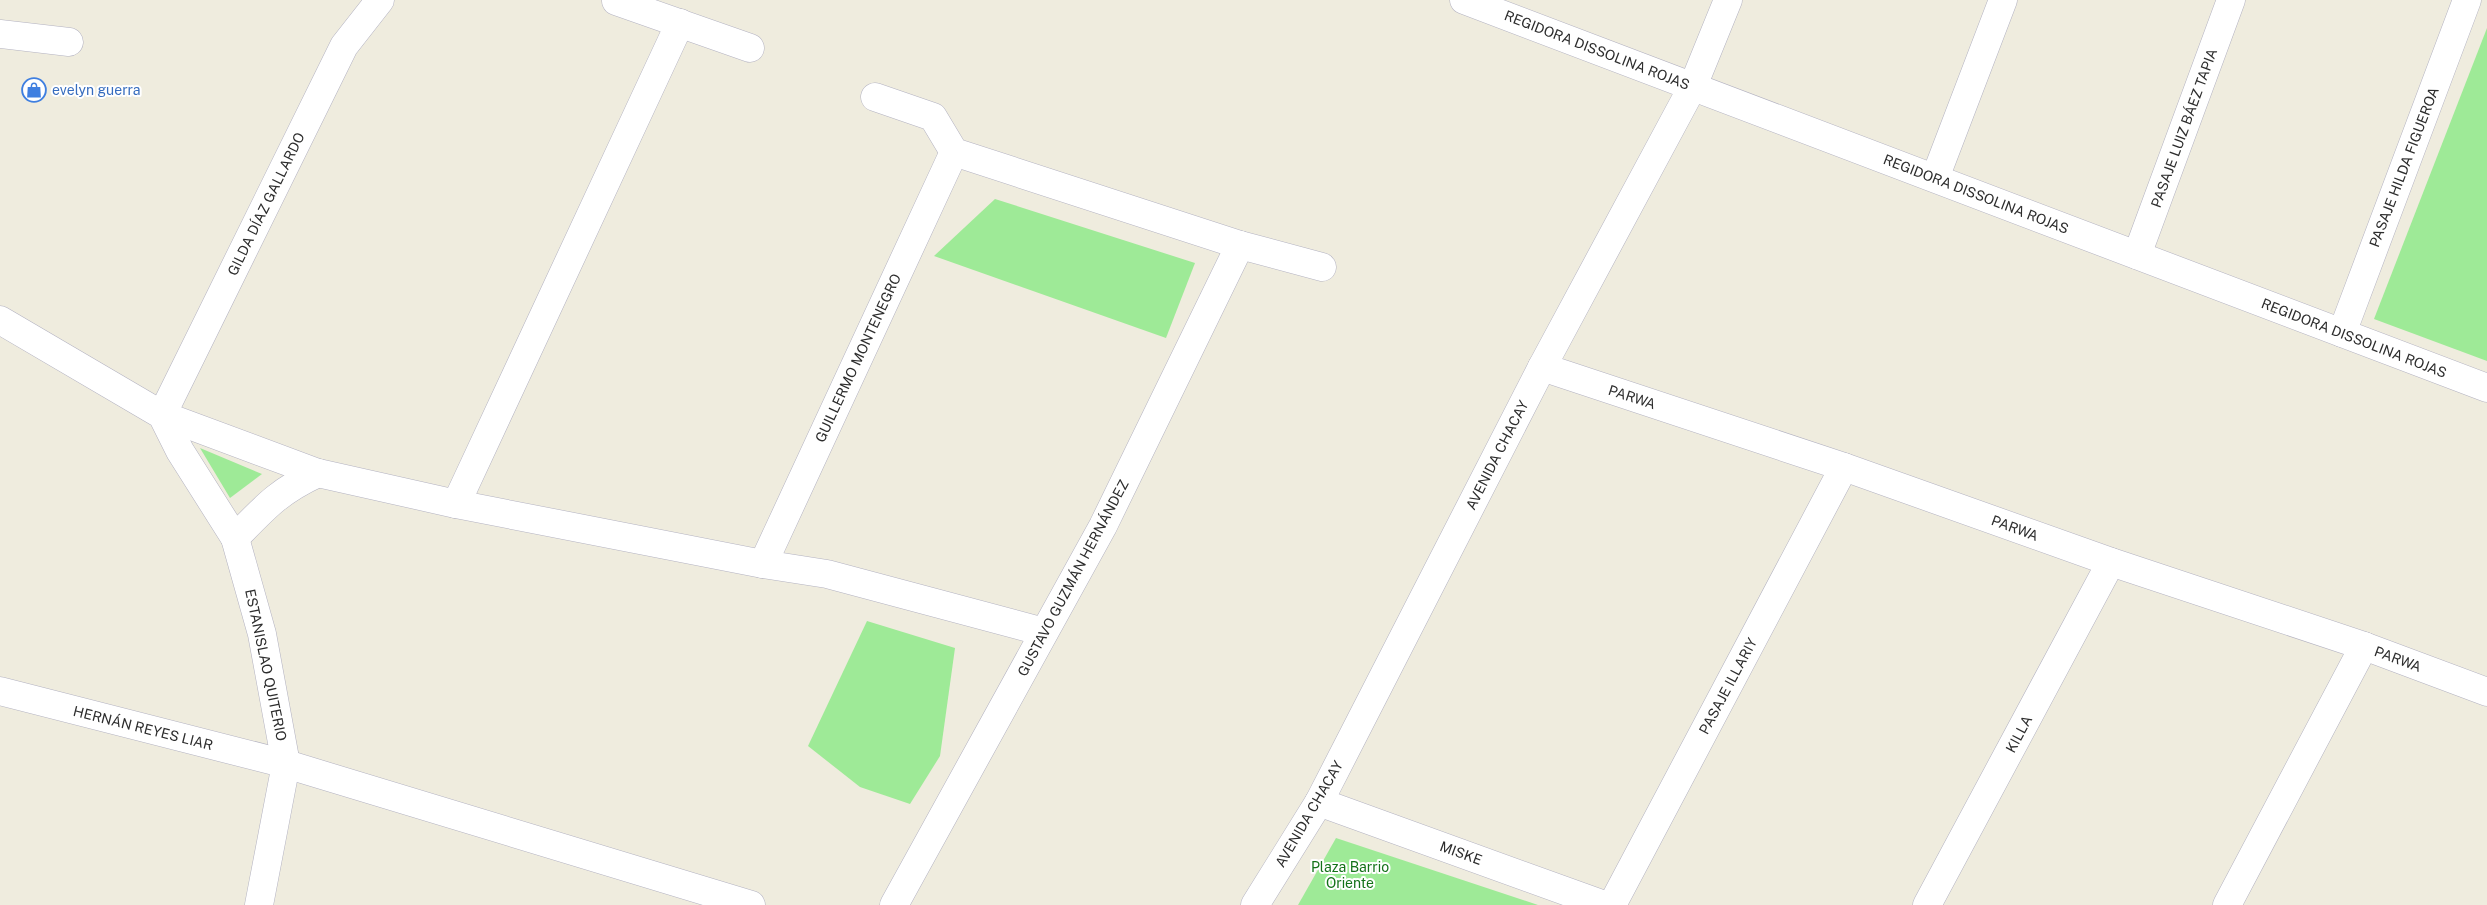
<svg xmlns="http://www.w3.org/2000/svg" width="2487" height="905" font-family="'Public Sans',sans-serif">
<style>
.green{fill:#9eea97}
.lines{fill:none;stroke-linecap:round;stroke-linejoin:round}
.minor-casing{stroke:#b3b2c1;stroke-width:29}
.minor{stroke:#fff;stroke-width:28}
.labels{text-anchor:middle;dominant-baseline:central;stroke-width:4;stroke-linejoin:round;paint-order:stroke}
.street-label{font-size:14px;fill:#2d2d2d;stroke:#fff}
.shop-label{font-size:14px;fill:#366cbe;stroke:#fff;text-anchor:start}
.park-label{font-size:14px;fill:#147219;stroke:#fff}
</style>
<rect width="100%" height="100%" fill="#efecde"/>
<!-- green -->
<g class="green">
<polygon points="2487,28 2487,361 2374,319"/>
<polygon points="995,199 1195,263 1166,338 934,256"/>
<polygon points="200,448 262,474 230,498"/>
<polygon points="867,621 955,648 940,756 910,804 860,787 808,746"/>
<polygon points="1336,838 1538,905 1298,905"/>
</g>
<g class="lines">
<!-- minor casing -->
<g class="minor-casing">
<g id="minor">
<polyline points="380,0 344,46 162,415 318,473 456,504 763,564 827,574 1044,632"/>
<polyline points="1464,0 2487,388"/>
<polyline points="616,1 750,48"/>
<polyline points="0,34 69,42"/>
<polyline points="875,97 933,117 954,152 1240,245 1322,267"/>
<polyline points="1935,178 2003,0"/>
<polyline points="2137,255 2231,0"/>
<polyline points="0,320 162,415 180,451 235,538 262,634 286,764 259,905"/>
<polyline points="2342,333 2467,0"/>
<polyline points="1542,367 1844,467 2111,562 2364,646 2487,692"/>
<polyline points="456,504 680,23"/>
<path d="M235,538C265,507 279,491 318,473"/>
<polyline points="763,564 954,152"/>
<polyline points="0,691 286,764 751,905"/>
<polyline points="1319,802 1604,905"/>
<polyline points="894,905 1103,526 1240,245"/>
<polyline points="1255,905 1319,802 1542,367 1693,86 1728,0"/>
<polyline points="1612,905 1844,467"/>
<polyline points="1927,905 2111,562"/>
<polyline points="2227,905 2364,646"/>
</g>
</g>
<!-- minor -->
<use href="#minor" class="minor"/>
</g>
<!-- icons -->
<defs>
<g id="shop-ring" transform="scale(1.25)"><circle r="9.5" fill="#fff" stroke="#3f7fe0" stroke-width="1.5"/><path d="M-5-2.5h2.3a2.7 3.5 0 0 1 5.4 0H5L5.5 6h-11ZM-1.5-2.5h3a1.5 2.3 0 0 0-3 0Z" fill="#3f7fe0"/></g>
</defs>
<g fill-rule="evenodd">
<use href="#shop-ring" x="34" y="90"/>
</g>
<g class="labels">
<!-- street labels -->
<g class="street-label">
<text transform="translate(1597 50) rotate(21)">REGIDORA DISSOLINA ROJAS</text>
<text transform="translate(2184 128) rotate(-70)">PASAJE LUIZ BÁEZ TAPIA</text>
<text transform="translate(2404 167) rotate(-69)">PASAJE HILDA FIGUEROA</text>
<text transform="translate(1976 194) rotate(21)">REGIDORA DISSOLINA ROJAS</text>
<text transform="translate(266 204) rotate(-64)">GILDA DÍAZ GALLARDO</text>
<text transform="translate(2354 338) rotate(21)">REGIDORA DISSOLINA ROJAS</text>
<text transform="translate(858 358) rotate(-65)">GUILLERMO MONTENEGRO</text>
<text transform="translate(1632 397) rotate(18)">PARWA</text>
<text transform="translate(1497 455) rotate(-63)">AVENIDA CHACAY</text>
<text transform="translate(2015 528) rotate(20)">PARWA</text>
<text transform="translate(1073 578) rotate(-62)">GUSTAVO GUZMÁN HERNÁNDEZ</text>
<text transform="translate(2398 659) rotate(20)">PARWA</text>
<text transform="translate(266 665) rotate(78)">ESTANISLAO QUITERIO</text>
<text transform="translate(1728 686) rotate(-62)">PASAJE ILLARIY</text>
<text transform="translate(143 728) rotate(14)">HERNÁN REYES LIAR</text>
<text transform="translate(2019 734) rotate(-62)">KILLA</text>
<text transform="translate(1309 814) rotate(-60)">AVENIDA CHACAY</text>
<text transform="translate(1461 853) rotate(20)">MISKE</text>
</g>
<!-- shop labels -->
<g class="shop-label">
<text x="52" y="90">evelyn guerra</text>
</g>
<!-- park labels -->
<g class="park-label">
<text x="1350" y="867">Plaza Barrio<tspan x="1350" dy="16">Oriente</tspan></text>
</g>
</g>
</svg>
